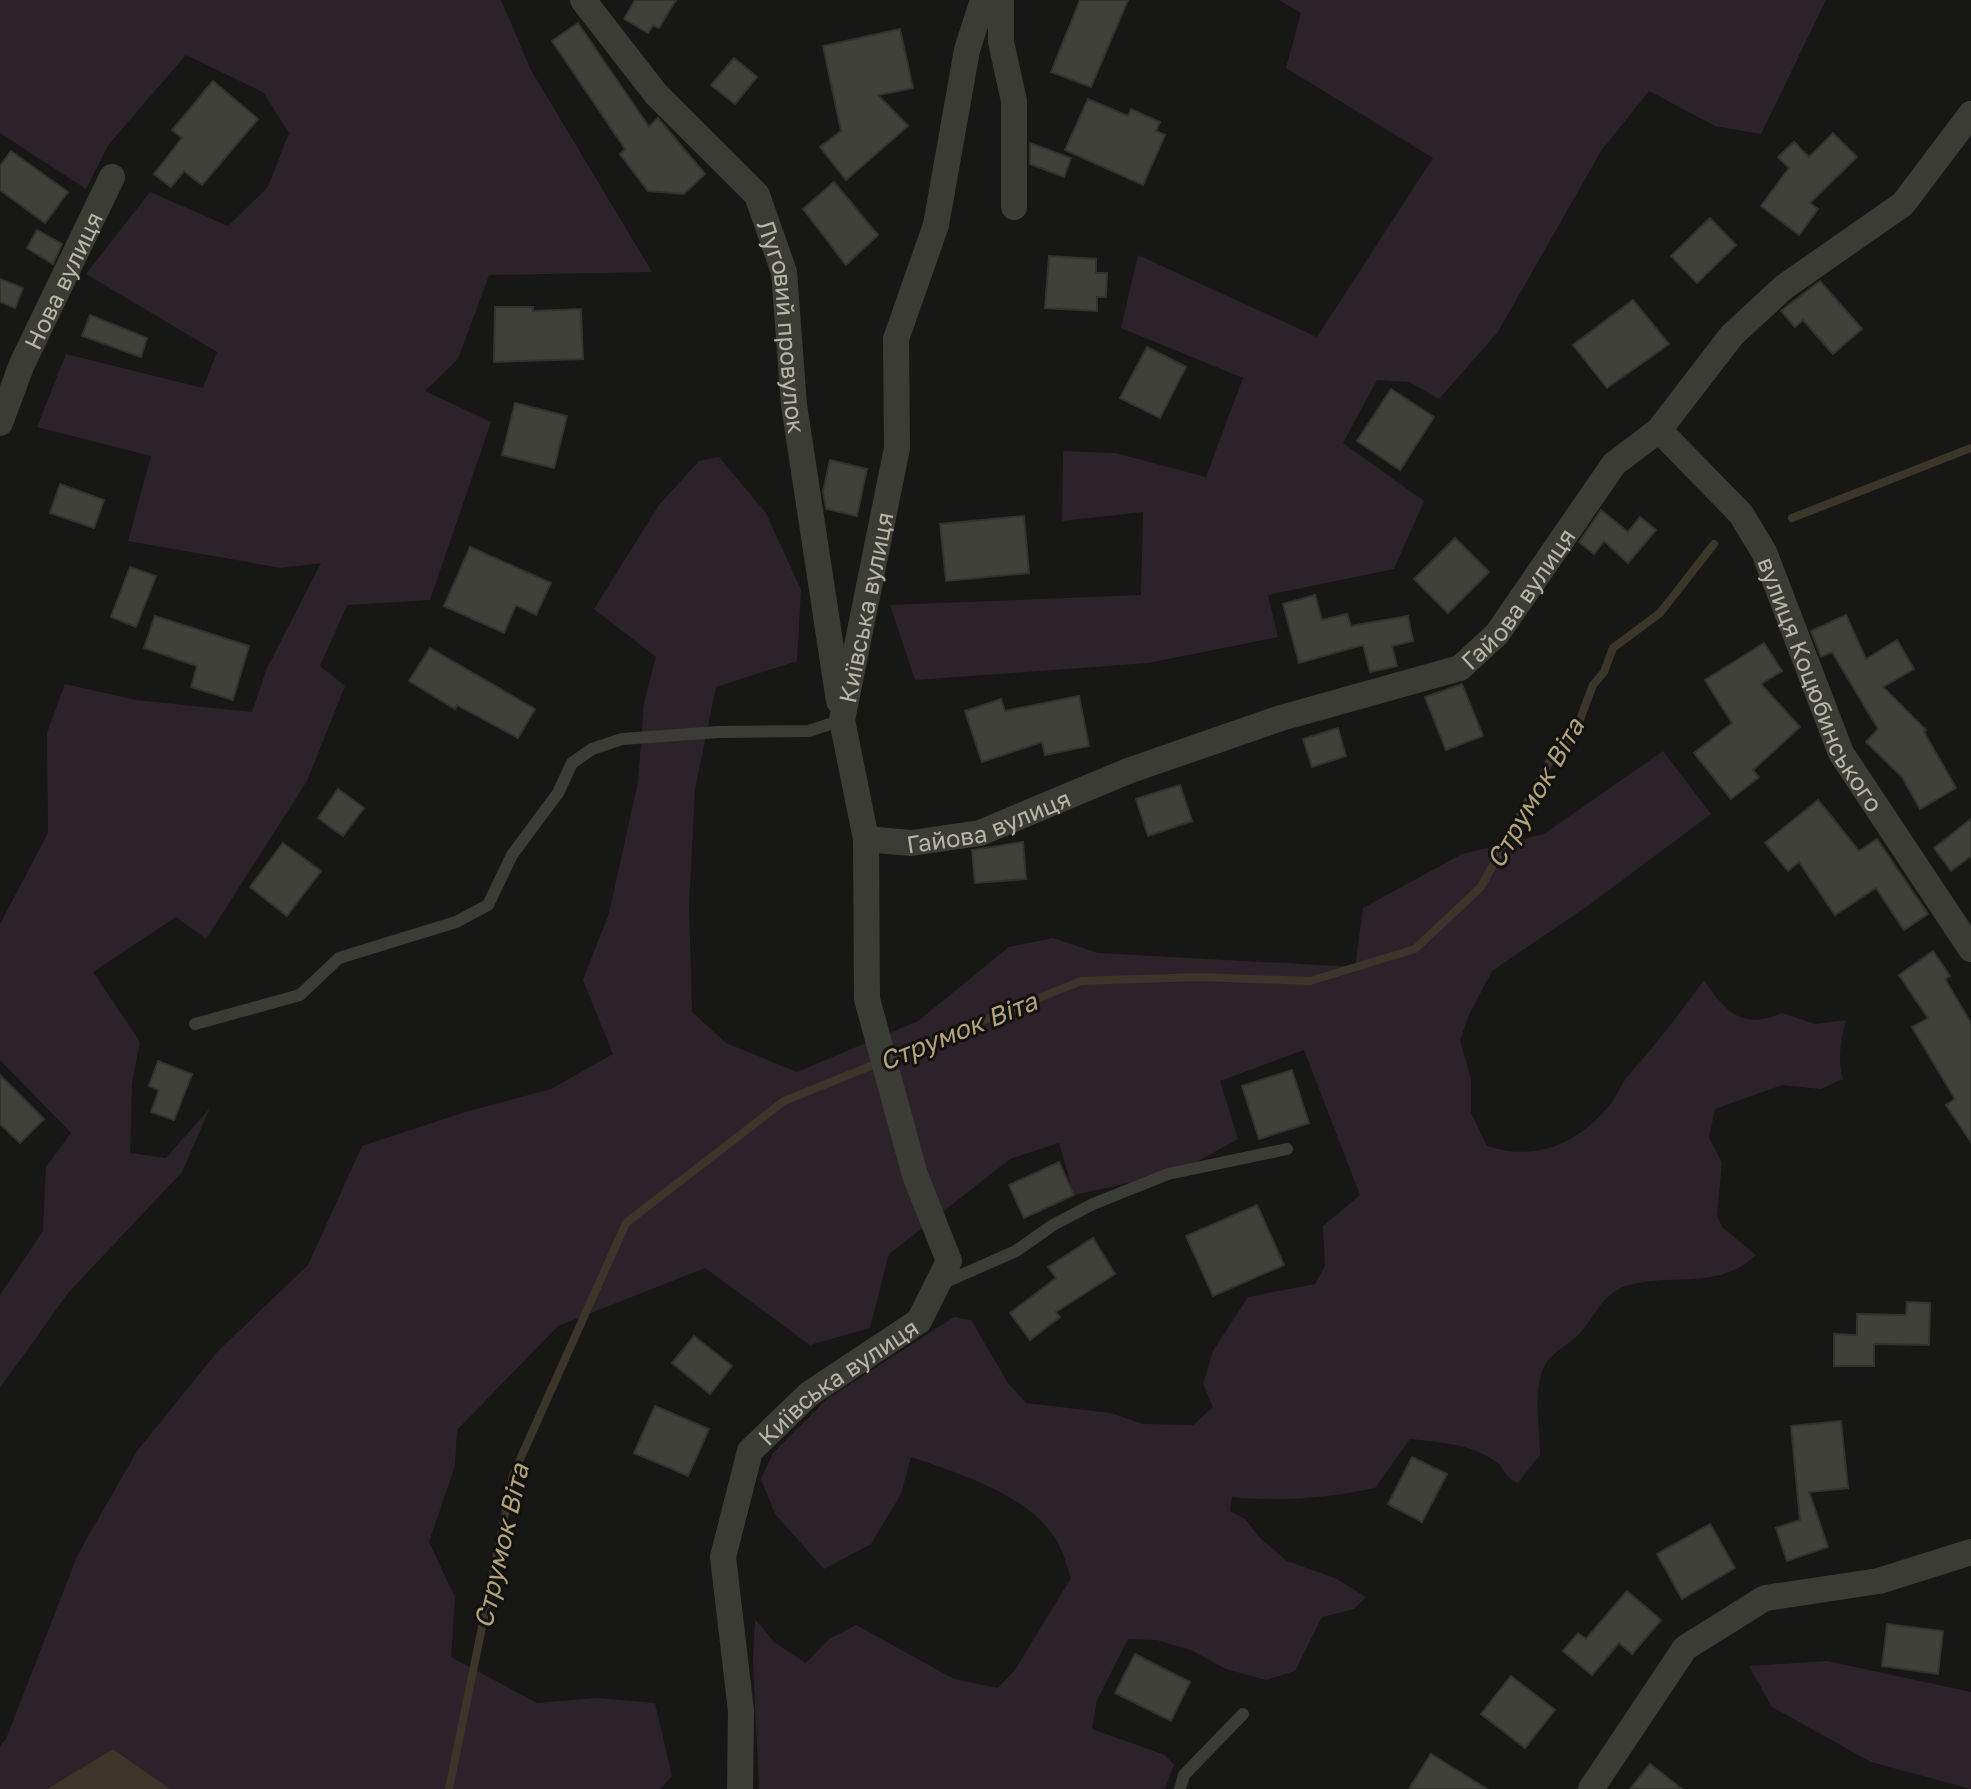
<svg xmlns="http://www.w3.org/2000/svg" width="1971" height="1789" font-family="'Golos Text',sans-serif">
<style>
.green{fill:#2c232a}
.water{fill:#3c352a}
.lines{fill:none;stroke-linecap:round;stroke-linejoin:round}
.stream{stroke:#3c352a;stroke-width:8}
.building{fill:#41413c;stroke:#32332f;stroke-width:2}
.service{stroke:#3c3c36;stroke-width:12}
.minor{stroke:#3c3c36;stroke-width:26}
.labels{text-anchor:middle;dominant-baseline:central;stroke-width:6;stroke-linejoin:round;paint-order:stroke}
.street-label{font-size:24px;fill:#b8b6a6;stroke:#121210}
.water-label{font-size:26px;font-style:italic;fill:#b5a17a;stroke:#121210}
</style>
<rect width="100%" height="100%" fill="#171715"/>
<!-- green -->
<g class="green">
<polygon points="0,0 501,0 531,70 652,272 489,275 458,359 425,391 491,422 430,600 347,605 320,666 345,686 307,781 206,939 176,917 93,972 140,1042 132,1083 130,1153 166,1158 210,1108 182,1172 68,1293 0,1388 0,1295 43,1231 46,1167 71,1133 0,1060 0,924 48,833 47,733 65,684 136,700 252,712 267,668 321,563 281,568 128,541 151,456 37,427 66,354 203,388 217,352 86,274 150,192 228,226 268,187 289,133 263,92 186,55 109,144 86,189 0,133"/>
<polygon points="1279,0 1826,0 1761,134 1715,126 1649,91 1601,151 1498,332 1439,399 1409,382 1377,380 1343,443 1424,501 1394,569 1268,595 1278,637 1148,663 915,680 890,605 1141,595 1143,512 1062,521 1063,451 1115,453 1206,477 1243,378 1121,328 1138,255 1317,337 1433,158 1286,68 1301,13"/>
<path d="M719,457L766,513L801,590L797,661L716,687L695,789L689,905L692,1012L726,1043L797,1072L918,1021L1009,947L1053,938L1098,953L1355,967L1363,908L1462,854L1544,834L1663,751L1711,814L1589,905L1492,971L1469,1015L1460,1040L1471,1079V1113L1487,1146C1537,1162 1577,1144 1610,1105C1617,1096 1620,1086 1627,1077C1655,1046 1679,1014 1704,980C1726,1013 1742,1030 1782,1013L1815,1024L1846,1020C1841,1041 1837,1058 1843,1079L1821,1089L1782,1085L1715,1109L1709,1138L1722,1162L1717,1215L1722,1227L1756,1255C1718,1292 1667,1271 1623,1287C1602,1295 1594,1318 1580,1333C1572,1342 1560,1348 1551,1357C1530,1378 1540,1427 1540,1455L1518,1483C1504,1478 1506,1468 1495,1461C1471,1444 1438,1442 1410,1439L1375,1488C1327,1498 1281,1502 1232,1497L1230,1511L1245,1519L1260,1538L1287,1561L1335,1578L1366,1597L1354,1609L1322,1617L1295,1671L1266,1680L1226,1669L1191,1650L1157,1640L1128,1639L1097,1700L1092,1729L1165,1755L1174,1765L1165,1789H759L753,1661L755,1619L774,1642L806,1663L829,1639L856,1625L954,1679L998,1688L1015,1670L1071,1578C1067,1567 1064,1554 1058,1543C1033,1496 958,1473 911,1457L901,1494L871,1544L824,1569L775,1514L761,1479L773,1453L827,1399L954,1317L971,1320L1008,1383L1026,1403L1111,1413L1143,1424L1193,1425L1213,1407L1203,1384L1213,1351L1248,1297L1315,1284L1325,1266L1323,1226L1360,1195L1304,1050L1220,1081L1238,1139L1178,1172L1074,1195L1059,1143L1010,1159L889,1254L870,1328L810,1345L705,1268L558,1326L457,1430L455,1466L429,1542L455,1597L451,1657L537,1703L597,1698L655,1703L672,1776L660,1789H170L113,1749L47,1789H0V1746L6,1739L78,1554L137,1451L218,1351L308,1265L362,1146L462,1113L551,1089L613,1054L583,980L609,913L638,782L644,702L656,657L594,609L659,505L699,461Z"/>
<polygon points="1827,1661 1971,1692 1971,1789 1871,1762 1772,1707 1749,1666"/>
</g>
<!-- water -->
<polygon class="water" points="113,1749 170,1789 47,1789"/>
<g class="lines">
<!-- stream -->
<g class="stream">
<polyline points="1792,518 1971,448"/>
<polyline points="449,1789 513,1475 626,1223 784,1101 1081,981 1199,977 1310,981 1415,949 1481,887 1552,757 1573,738 1593,685 1604,672 1613,648 1660,613 1714,544"/>
</g>
</g>
<!-- building -->
<g class="building">
<polygon points="635,0 676,0 659,28 653,25 648,33 624,19"/>
<polygon points="1080,0 1128,0 1091,87 1051,72"/>
<polygon points="578,23 649,127 658,118 705,174 684,194 648,191 620,154 625,149 552,41"/>
<polygon points="900,29 913,88 878,95 908,126 846,180 820,147 841,131 823,46"/>
<polygon points="734,58 757,77 735,104 711,85"/>
<polygon points="213,81 258,119 202,185 184,171 171,187 154,174 182,138 172,130"/>
<polygon points="1088,99 1128,116 1131,109 1160,122 1156,131 1165,135 1143,185 1065,150"/>
<polygon points="1833,133 1857,157 1810,203 1818,209 1799,235 1761,206 1789,168 1778,157 1794,142 1809,157"/>
<polygon points="1030,143 1071,158 1064,177 1030,164"/>
<polygon points="11,151 68,192 45,223 0,190 0,166"/>
<polygon points="834,182 878,235 846,265 803,209"/>
<polygon points="1710,218 1736,245 1697,283 1671,256"/>
<polygon points="37,230 62,244 53,264 27,248"/>
<polygon points="1049,256 1096,259 1096,273 1107,273 1106,297 1097,297 1097,311 1045,308"/>
<polygon points="0,279 23,288 15,308 0,302"/>
<polygon points="1820,281 1862,329 1833,354 1803,320 1795,327 1781,311"/>
<polygon points="1633,300 1669,344 1607,388 1573,345"/>
<polygon points="495,307 533,307 533,311 581,309 583,359 494,362"/>
<polygon points="90,315 147,338 141,357 82,336"/>
<polygon points="1147,347 1186,367 1160,418 1120,398"/>
<polygon points="1391,389 1434,417 1400,470 1357,441"/>
<polygon points="515,403 567,416 554,468 502,455"/>
<polygon points="830,460 867,469 857,516 826,509 823,491"/>
<polygon points="60,484 104,500 94,528 50,513"/>
<polygon points="1601,510 1628,532 1640,517 1656,530 1628,563 1604,541 1594,554 1579,542"/>
<polygon points="1024,516 1029,573 946,581 940,524"/>
<polygon points="1455,538 1489,572 1448,613 1414,579"/>
<polygon points="470,547 551,583 536,615 516,605 504,633 444,606"/>
<polygon points="130,567 156,576 136,627 111,617"/>
<polygon points="1315,595 1322,620 1347,614 1351,626 1408,616 1413,641 1392,646 1397,666 1370,672 1363,645 1299,663 1283,604"/>
<polygon points="1846,615 1866,659 1897,640 1914,669 1883,687 1926,730 1924,732 1956,788 1920,809 1902,777 1866,742 1878,729 1832,652 1821,657 1811,631"/>
<polygon points="155,616 249,646 233,700 191,687 197,666 144,648"/>
<polygon points="1764,643 1782,671 1761,684 1800,727 1753,770 1759,777 1731,799 1694,753 1732,723 1705,680"/>
<polygon points="430,648 535,709 518,738 457,705 455,709 409,681"/>
<polygon points="1462,684 1483,736 1446,750 1425,697"/>
<polygon points="1079,696 1089,746 1045,755 1042,742 982,762 965,711 1001,699 1005,711"/>
<polygon points="1338,728 1346,756 1312,767 1303,739"/>
<polygon points="1180,785 1192,821 1148,836 1136,799"/>
<polygon points="338,789 364,808 343,836 318,818"/>
<polygon points="1818,800 1859,851 1877,839 1928,914 1904,930 1876,888 1835,915 1799,862 1788,871 1765,843"/>
<polygon points="1971,819 1971,856 1951,871 1934,848"/>
<polygon points="1023,842 1026,879 975,883 972,850"/>
<polygon points="283,843 321,871 287,916 250,887"/>
<polygon points="1933,951 1950,976 1945,979 1971,1023 1971,1142 1946,1105 1955,1099 1912,1027 1928,1018 1899,975"/>
<polygon points="158,1061 192,1074 174,1120 151,1112 159,1090 149,1086"/>
<polygon points="1292,1070 1309,1123 1259,1139 1242,1086"/>
<polygon points="0,1075 44,1119 20,1143 0,1124"/>
<polygon points="1059,1162 1074,1195 1024,1218 1009,1185"/>
<polygon points="1257,1205 1284,1265 1213,1296 1186,1236"/>
<polygon points="1093,1238 1115,1274 1056,1312 1060,1317 1030,1340 1010,1313 1056,1278 1048,1267"/>
<polygon points="1907,1302 1930,1303 1929,1345 1874,1344 1874,1366 1834,1366 1834,1334 1857,1335 1857,1314 1906,1315"/>
<polygon points="694,1336 732,1366 710,1394 672,1363"/>
<polygon points="655,1406 709,1429 688,1476 634,1453"/>
<polygon points="1841,1421 1848,1488 1809,1492 1828,1547 1787,1561 1776,1528 1800,1520 1791,1426"/>
<polygon points="1412,1457 1447,1474 1422,1522 1388,1504"/>
<polygon points="1710,1524 1735,1568 1682,1599 1657,1554"/>
<polygon points="1627,1591 1661,1620 1632,1654 1619,1643 1592,1675 1563,1651 1578,1633 1586,1639"/>
<polygon points="1887,1624 1943,1631 1938,1674 1882,1666"/>
<polygon points="1135,1654 1190,1682 1171,1721 1115,1693"/>
<polygon points="1511,1676 1555,1710 1525,1748 1481,1714"/>
<polygon points="1431,1754 1487,1789 1409,1789"/>
<polygon points="1650,1764 1682,1789 1630,1789"/>
</g>
<g class="lines">
<!-- service -->
<g class="service">
<polyline points="195,1024 300,995 339,958 456,922 488,905 512,855 558,793 572,763 592,749 622,739 718,732 809,731 842,720"/>
<polyline points="941,1284 1016,1251 1053,1225 1093,1204 1168,1174 1287,1149"/>
<polyline points="1180,1789 1184,1775 1243,1714"/>
</g>
<!-- minor -->
<g class="minor">
<path id="s1" d="M583,0L656,94L757,195L784,272L794,405L839,701"/>
<polyline points="1001,0 1001,42 1014,101 1014,207"/>
<path id="s2" d="M0,423L22,364L112,177"/>
<path id="s3" d="M1659,430L1741,514L1764,552L1841,753L1971,949"/>
<path id="s4" d="M866,839L911,843L980,833L1128,771L1281,718L1460,668L1497,634L1614,464L1659,430L1732,335L1784,287L1903,204L1971,114"/>
<path id="s5" d="M740,1789L741,1711L723,1557L750,1451L809,1394L919,1321L949,1261L915,1175L867,999L866,839L842,720L897,448L896,339L936,225L967,50L983,0"/>
<polyline points="1591,1789 1685,1648 1765,1598 1879,1581 1971,1552"/>
</g>
</g>
<g class="labels">
<!-- street labels -->
<g class="street-label">
<text stroke="none"><textPath href="#s2" startOffset="156">Нова вулиця</textPath></text>
<text stroke="none"><textPath href="#s1" startOffset="397">Луговий провулок</textPath></text>
<text stroke="none"><textPath href="#s4" startOffset="714">Гайова вулиця</textPath></text>
<text stroke="none"><textPath href="#s5" startOffset="1295">Київська вулиця</textPath></text>
<text stroke="none"><textPath href="#s3" startOffset="306">вулиця Коцюбинського</textPath></text>
<text stroke="none"><textPath href="#s4" startOffset="126">Гайова вулиця</textPath></text>
<text stroke="none"><textPath href="#s5" startOffset="455">Київська вулиця</textPath></text>
</g>
<!-- water labels -->
<g class="water-label">
<text transform="translate(1535 793) rotate(-60)">Струмок Віта</text>
<text transform="translate(958 1031) rotate(-22)">Струмок Віта</text>
<text transform="translate(501 1546) rotate(-77)">Струмок Віта</text>
</g>
</g>
</svg>
